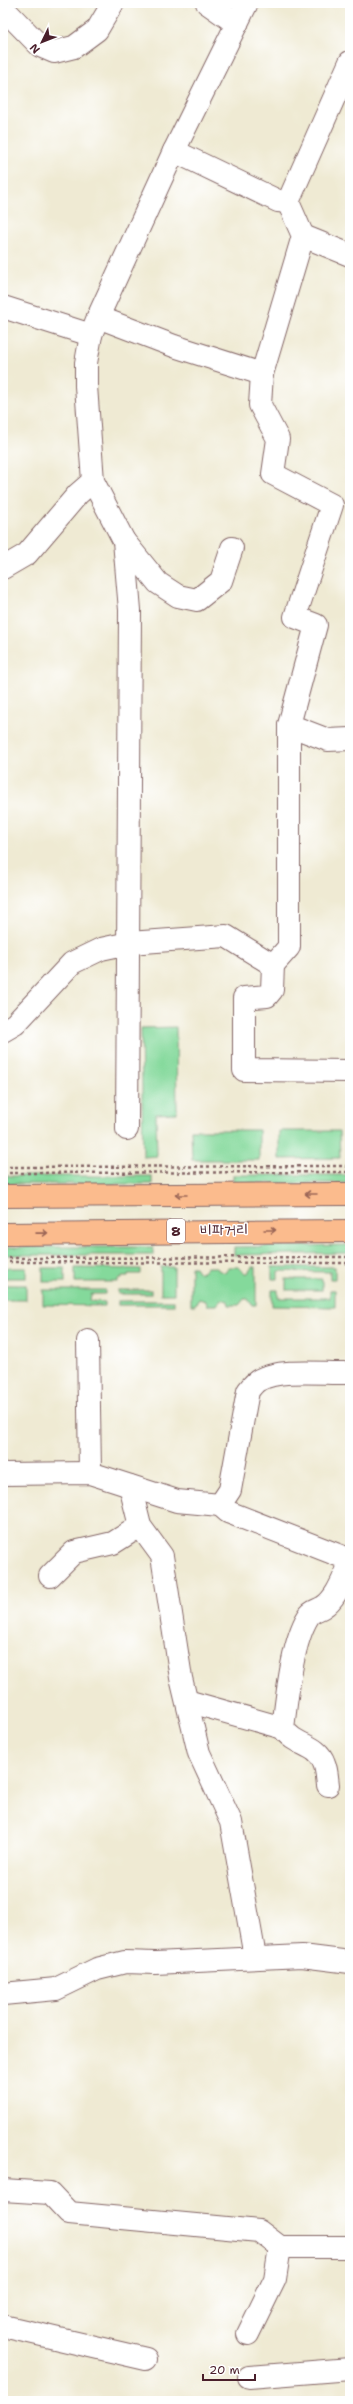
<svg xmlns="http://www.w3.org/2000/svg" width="353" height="2404" font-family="'Shantell Sans','Poor Story',sans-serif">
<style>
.green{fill:#84d99b;stroke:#677c63}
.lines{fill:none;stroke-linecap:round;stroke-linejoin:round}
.minor-casing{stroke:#846666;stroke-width:24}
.major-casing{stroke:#846666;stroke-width:24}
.path{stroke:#846666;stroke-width:2.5;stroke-dasharray:3 3;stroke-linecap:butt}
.minor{stroke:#fff;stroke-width:22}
.major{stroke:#fbbb8d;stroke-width:22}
.oneway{stroke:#9a6557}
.labels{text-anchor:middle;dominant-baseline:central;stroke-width:3;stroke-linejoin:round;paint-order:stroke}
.shield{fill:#fff;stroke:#80626b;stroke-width:1}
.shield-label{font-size:14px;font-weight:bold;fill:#4a1f2b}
.street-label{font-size:15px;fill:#4a1f2b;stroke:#fff}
</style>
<rect width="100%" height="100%" fill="#fff"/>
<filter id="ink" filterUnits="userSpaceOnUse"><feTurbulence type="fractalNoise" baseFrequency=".025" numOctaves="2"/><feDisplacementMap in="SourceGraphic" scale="8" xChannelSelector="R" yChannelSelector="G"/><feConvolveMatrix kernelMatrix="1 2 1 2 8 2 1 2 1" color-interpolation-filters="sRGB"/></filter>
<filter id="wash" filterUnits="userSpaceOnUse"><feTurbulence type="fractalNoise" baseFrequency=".012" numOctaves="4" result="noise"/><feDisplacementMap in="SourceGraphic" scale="16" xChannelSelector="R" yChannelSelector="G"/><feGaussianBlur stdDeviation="0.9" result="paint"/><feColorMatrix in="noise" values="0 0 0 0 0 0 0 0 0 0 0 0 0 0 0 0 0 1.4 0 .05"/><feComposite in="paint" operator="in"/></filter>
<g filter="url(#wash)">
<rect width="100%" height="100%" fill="#efead3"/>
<!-- green -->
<g class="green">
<polygon points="176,1027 177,1113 156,1114 157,1156 143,1157 141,1028"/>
<polygon points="191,1130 259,1130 259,1160 192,1160"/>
<polygon points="279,1131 339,1131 340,1158 279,1159"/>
<rect x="233" y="1175" width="117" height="8"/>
<rect x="3" y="1176" width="149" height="8"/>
<polygon points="350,1245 350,1253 234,1255 234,1247"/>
<rect x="3" y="1247" width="150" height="8"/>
<rect x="161" y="1267" width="13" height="27"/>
<polygon points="191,1267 195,1267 199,1273 203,1272 207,1267 217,1267 218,1270 225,1273 229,1267 239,1267 244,1273 248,1273 252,1267 256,1267 256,1305 252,1305 248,1299 244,1299 239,1305 229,1305 228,1301 221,1299 217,1305 207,1305 206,1301 199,1299 195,1305 191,1305"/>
<polygon points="272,1267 335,1267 335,1279 330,1279 330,1272 278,1271 278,1279 272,1279"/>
<rect x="3" y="1268" width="23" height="10"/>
<rect x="43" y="1268" width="22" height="14"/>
<polygon points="75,1268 141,1269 141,1274 128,1274 128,1276 122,1276 122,1279 118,1279 118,1282 75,1282"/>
<rect x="286" y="1279" width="36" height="11"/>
<rect x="3" y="1285" width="23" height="15"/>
<polygon points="43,1290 105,1290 105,1294 91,1294 90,1301 105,1302 105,1306 43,1305"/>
<rect x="118" y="1290" width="33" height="4"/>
<polygon points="272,1290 278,1290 278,1298 330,1298 330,1290 335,1290 335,1307 272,1306"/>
<rect x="118" y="1301" width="56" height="4"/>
</g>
</g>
<g filter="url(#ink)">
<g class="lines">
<!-- minor casing -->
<g class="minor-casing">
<g id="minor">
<polyline points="207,3 237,24"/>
<polyline points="3,8 40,46 54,52 74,47 97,30 113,3"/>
<polyline points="174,151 278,201 288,202 350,62"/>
<polyline points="303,236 350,255"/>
<polyline points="3,307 91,335"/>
<polyline points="98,317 174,346 262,374"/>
<polyline points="124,541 158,583 178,596 197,600 221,581 232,548"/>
<polyline points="3,568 27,554 78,494 93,481"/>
<polyline points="289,725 328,740 350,739"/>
<polyline points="273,965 289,947 289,725 316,625 295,617 332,505 273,474 278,439 260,405 262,374 303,236 288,202"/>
<polyline points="3,1031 15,1024 72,963 101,949 129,943 226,936 273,965 272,990 267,996 244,998 244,1070 350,1071"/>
<polyline points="127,1129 130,610 124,541 93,481 86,386 86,363 91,335 98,317 174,151 247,3"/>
<polyline points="88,1341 90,1473"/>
<path d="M3,1474L90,1473L177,1501L220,1505L230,1490L248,1391C251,1387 255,1382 259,1380C281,1368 325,1374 350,1373"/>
<polyline points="130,1486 140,1526 162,1556 181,1678 199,1753 231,1822 255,1957"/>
<path d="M220,1505L228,1512L343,1557L349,1566C343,1579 336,1599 323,1607C317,1611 312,1610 308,1617C292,1643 287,1697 283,1728"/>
<polyline points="50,1576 74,1552 113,1543 140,1526"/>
<path d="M187,1701L283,1728C295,1747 317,1743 324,1763C327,1770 327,1778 328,1785"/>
<polyline points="3,1994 56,1989 97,1969 125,1962 155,1963 302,1956 350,1962"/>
<polyline points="3,2190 50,2193 69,2213 259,2231 280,2247 350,2247"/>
<polyline points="3,2326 146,2359"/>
<polyline points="248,2334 275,2279 280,2247"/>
<polyline points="249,2377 350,2369"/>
</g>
</g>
<!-- major casing -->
<g class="major-casing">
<g id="major">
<polyline points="3,1196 350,1194"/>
<polyline points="3,1234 350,1231"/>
</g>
</g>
<!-- path -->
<g class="path">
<polyline points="3,1167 350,1166"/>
<polyline points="3,1173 350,1172"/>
<polyline points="3,1258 350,1257"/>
<polyline points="3,1262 350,1263"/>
</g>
<!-- minor -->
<use href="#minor" class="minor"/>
<!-- major -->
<use href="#major" class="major"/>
</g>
<!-- one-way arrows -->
<defs><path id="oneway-shaft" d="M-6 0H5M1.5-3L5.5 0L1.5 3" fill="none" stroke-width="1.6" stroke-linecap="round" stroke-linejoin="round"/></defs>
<g class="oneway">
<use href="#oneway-shaft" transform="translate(311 1194) rotate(180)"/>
<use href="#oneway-shaft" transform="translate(181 1195) rotate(180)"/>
<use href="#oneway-shaft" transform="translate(270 1230)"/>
<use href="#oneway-shaft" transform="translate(42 1233) rotate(-1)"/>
</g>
</g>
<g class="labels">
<!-- shield labels -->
<rect class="shield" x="167" y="1219" width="18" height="24" rx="3"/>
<g class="shield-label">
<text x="176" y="1231">8</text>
</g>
<!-- street labels -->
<g class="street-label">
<text transform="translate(224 1230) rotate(-1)">비파거리</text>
</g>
</g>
<!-- margin -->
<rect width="353" height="2404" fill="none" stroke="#fff" stroke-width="16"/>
<!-- north arrow -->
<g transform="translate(42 42) rotate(227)" stroke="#ffffff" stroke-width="3" paint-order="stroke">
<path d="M0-3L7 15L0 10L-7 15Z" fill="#4a1f2b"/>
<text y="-6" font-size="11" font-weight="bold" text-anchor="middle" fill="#4a1f2b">N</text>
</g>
<!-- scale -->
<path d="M203 2374v6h52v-6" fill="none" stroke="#4a1f2b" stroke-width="2"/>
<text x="209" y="2374" font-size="12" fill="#4a1f2b" stroke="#ffffff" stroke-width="3" paint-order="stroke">20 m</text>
</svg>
